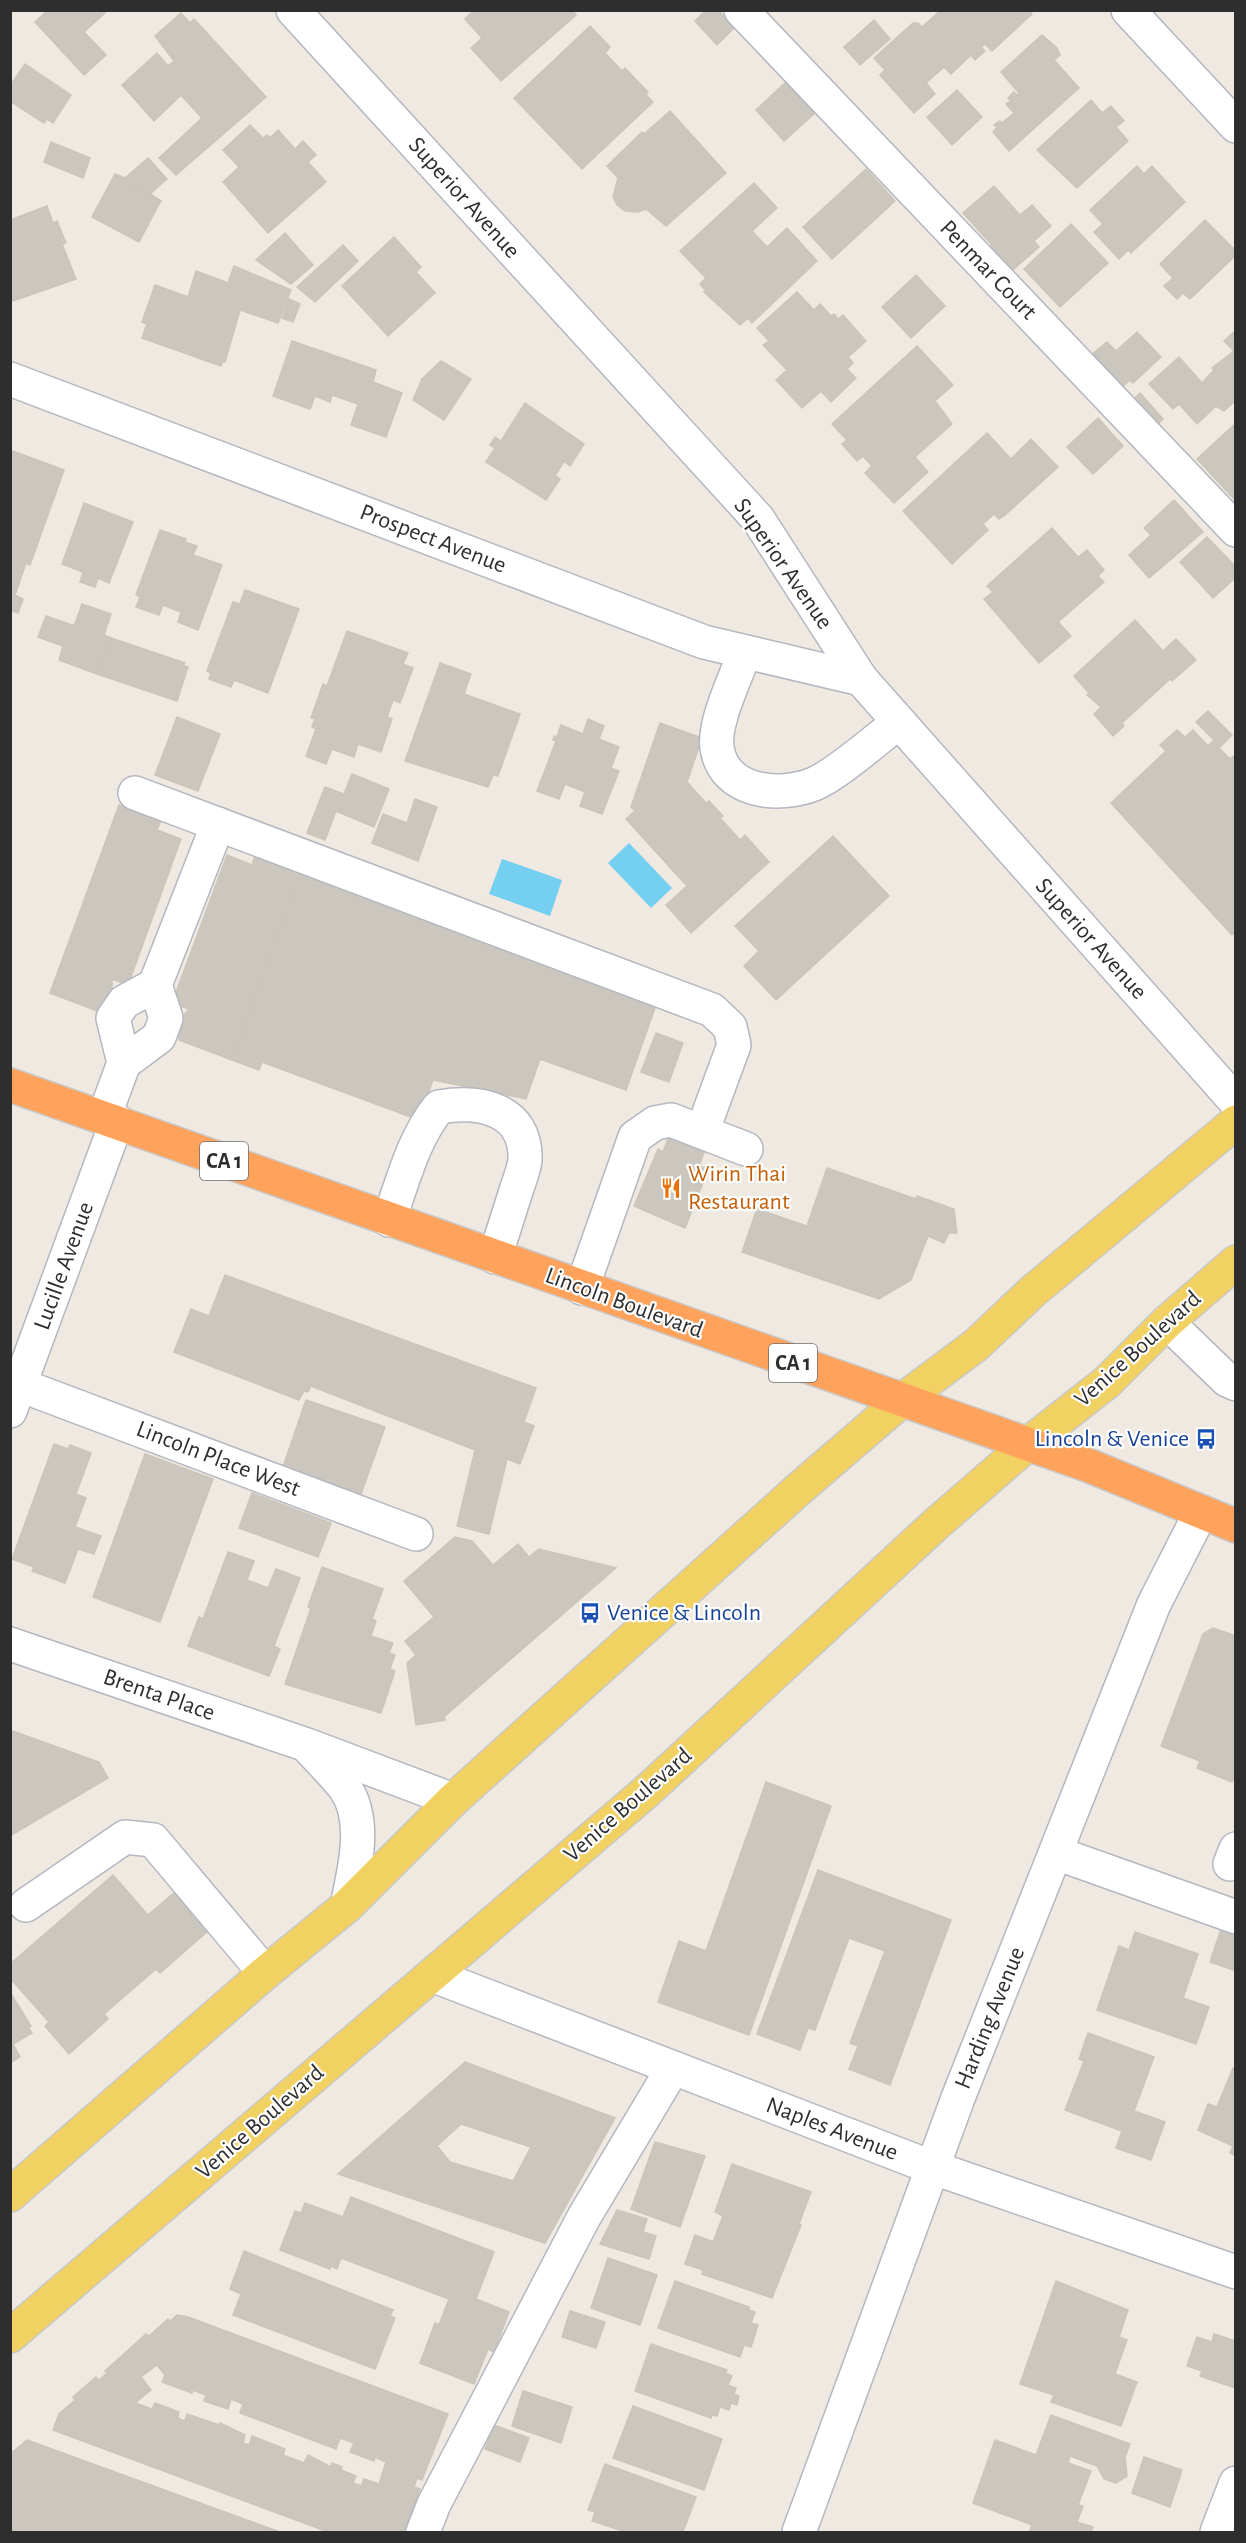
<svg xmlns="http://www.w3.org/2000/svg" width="1246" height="2543" font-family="'Alegreya Sans',sans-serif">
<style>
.water{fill:#75cff0}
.building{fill:#cbc7bf;stroke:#cbc5ba;stroke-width:1.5;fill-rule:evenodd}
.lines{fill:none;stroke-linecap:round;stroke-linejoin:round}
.minor-casing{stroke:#b4b7c1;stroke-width:36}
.major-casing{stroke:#c9c9c9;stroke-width:36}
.highway-casing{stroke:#c9c9c9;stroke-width:36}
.minor{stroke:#fff;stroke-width:33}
.major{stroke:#f2d163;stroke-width:33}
.highway{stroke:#ffa35c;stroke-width:33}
.labels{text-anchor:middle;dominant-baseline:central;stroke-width:4.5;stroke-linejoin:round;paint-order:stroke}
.shield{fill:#fff;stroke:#6d6d6d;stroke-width:1.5}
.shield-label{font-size:22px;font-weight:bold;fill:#2e2e2e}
.street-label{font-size:24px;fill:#2e2e2e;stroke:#fff}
.food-label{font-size:24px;fill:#c56008;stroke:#fff;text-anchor:start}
.transit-label{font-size:24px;fill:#164399;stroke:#fff;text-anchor:end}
</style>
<rect width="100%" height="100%" fill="#efe9e1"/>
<!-- water -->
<g class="water">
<polygon points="629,843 672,888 651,908 608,863"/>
<polygon points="502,859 562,880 550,916 489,894"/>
</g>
<!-- building -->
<g class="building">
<polygon points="48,10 108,10 84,32 106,55 84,75 35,22"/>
<polygon points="474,10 576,10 574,13 576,15 501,81 471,48 482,38 465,19"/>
<polygon points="706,10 718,10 734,28 717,45 695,21"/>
<polygon points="941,10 1029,10 1032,14 992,51 985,44 981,47 985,51 975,60 971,55 951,74 944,67 926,83 935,94 914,113 880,75 885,70 874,58 913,23 918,23 922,27"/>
<polygon points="181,13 190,23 194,19 266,97 176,175 159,158 202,118 181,95 154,121 122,85 157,53 168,66 174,61 155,36"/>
<polygon points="874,20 890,39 860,65 844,47"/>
<polygon points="590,26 610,47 605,53 622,71 625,68 648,92 646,95 653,102 582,169 514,98"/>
<polygon points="1042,35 1057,48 1060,55 1054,60 1079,88 1009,151 993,132 997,127 994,125 1000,121 1002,123 1014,113 1006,104 1011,101 1008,98 1014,92 1016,95 1019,93 1001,72"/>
<polygon points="25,64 71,95 53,123 47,119 44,123 10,101 10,86"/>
<polygon points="786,82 815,113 784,141 756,110"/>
<polygon points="957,90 982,117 952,145 927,117"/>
<polygon points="1091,100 1102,113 1111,106 1124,121 1116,127 1128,141 1077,188 1037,150"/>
<polygon points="670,111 726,173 666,226 646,209 638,212 625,211 617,205 613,197 618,178 607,166 642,132 644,134"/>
<polygon points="250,125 263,138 267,135 270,138 278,130 295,149 303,141 316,155 308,162 326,182 268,233 223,182 239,167 223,150"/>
<polygon points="51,142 90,158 83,178 44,162"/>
<polygon points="148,158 167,179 150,194 161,201 159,204 115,174 125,178"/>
<polygon points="1137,166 1144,174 1152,166 1185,202 1131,253 1128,250 1119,259 1094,232 1103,224 1090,210"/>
<polygon points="866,169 895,201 832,259 803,227"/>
<polygon points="115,174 159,204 139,242 92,217"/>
<polygon points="754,183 777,208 752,231 767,247 787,228 817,261 752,323 748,318 740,325 704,292 706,291 700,284 706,278 680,251"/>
<polygon points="994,186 1020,215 1032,205 1051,226 1034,241 1039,247 1007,275 989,253 992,245 963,213"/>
<polygon points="47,206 53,223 57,221 66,243 62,244 76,279 10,302 10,220"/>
<polygon points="1205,220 1236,251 1236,255 1190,299 1183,293 1177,299 1164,286 1173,278 1160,264"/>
<polygon points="1071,224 1108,263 1060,307 1024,269"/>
<polygon points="285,233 313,265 291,284 256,260"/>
<polygon points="394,237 421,267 416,272 435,293 388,336 342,286"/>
<polygon points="343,245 358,261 315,302 297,287"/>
<polygon points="234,266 291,290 278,323 240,310 225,362 223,361 221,366 142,338 147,324 142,322 155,285 188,297 196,271 228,283"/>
<polygon points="916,275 945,306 911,338 882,307"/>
<polygon points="797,292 814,310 820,304 831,316 834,314 838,319 843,315 866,341 848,357 853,363 847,369 856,378 831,402 821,391 802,408 776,380 787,370 763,345 769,341 757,328"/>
<polygon points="289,299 300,304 293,322 282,318"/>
<polygon points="1236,330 1236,400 1224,411 1216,406 1197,424 1179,404 1173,409 1149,384 1179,357 1202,383 1214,370 1212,368 1234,351 1224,341"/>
<polygon points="1137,332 1161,357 1133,383 1130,380 1117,392 1086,359 1107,342 1116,351"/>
<polygon points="292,341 376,370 373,382 402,393 386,437 351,425 358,404 332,395 330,402 315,396 310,409 273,396"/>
<polygon points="917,346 953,385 935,401 952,424 915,457 928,472 894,503 865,473 872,466 863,456 857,461 842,444 847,440 832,424"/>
<polygon points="441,361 471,379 444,420 413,400 422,379"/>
<polygon points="1140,393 1163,419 1151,431 1128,405"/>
<polygon points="525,403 584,444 570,466 564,461 555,476 560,479 546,500 486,462 495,448 490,445 495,437 501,441"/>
<polygon points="1098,418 1123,446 1093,474 1067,447"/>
<polygon points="1236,423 1236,501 1197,459"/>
<polygon points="987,433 1011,459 1031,439 1058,467 1004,516 999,519 994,514 983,524 988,530 952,564 903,511"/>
<polygon points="10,450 64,470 30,565 26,563 15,595 23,599 18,613 10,610"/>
<polygon points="1174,500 1203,532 1149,578 1129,555 1151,535 1144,528"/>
<polygon points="84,503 133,522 109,583 98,578 95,587 80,582 83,572 62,564"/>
<polygon points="1052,528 1078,557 1087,550 1104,570 1098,576 1104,582 1058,622 1071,636 1039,663 984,599 993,592 987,586"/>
<polygon points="160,530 186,539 185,542 197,546 193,555 222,565 198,630 178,622 181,612 163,605 159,615 136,607 140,597 136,595"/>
<polygon points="1207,537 1236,567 1236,577 1213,598 1180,562"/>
<polygon points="245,590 299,609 268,693 234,680 231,687 209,679 211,673 207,671 233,602 240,604"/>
<polygon points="82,604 111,614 104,635 111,638 97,674 59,660 63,646 38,637 46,616 72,625 75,624"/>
<polygon points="1135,620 1163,651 1176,639 1196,660 1172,681 1170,679 1122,723 1124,726 1113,736 1094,714 1101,707 1087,695 1089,693 1074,676"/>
<polygon points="347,631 408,653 403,664 413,668 400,703 393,700 387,717 392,719 381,752 358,744 354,757 332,749 326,764 306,756 316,729 312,727 315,719 311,718 323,684 327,686"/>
<polygon points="111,638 185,663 183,666 188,667 177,701 97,674"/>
<polygon points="440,663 471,674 464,694 520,714 498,776 493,775 488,787 405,761"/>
<polygon points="1208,711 1232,735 1219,748 1230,759 1236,754 1236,931 1232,935 1111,803 1166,751 1160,745 1177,730 1185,737 1193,730 1208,746 1214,740 1196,722"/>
<polygon points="177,717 220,734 198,791 155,775"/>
<polygon points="588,719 604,726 599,739 619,747 611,768 619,771 602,814 580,806 585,792 565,784 559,799 537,791 556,741 553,740 554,736 557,737 561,725 583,734"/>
<polygon points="660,723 702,738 687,782 706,803 709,801 723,816 720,818 740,840 745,835 769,862 691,933 666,905 687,886 626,819 635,811 631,807"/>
<polygon points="352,774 389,789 374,827 336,811 325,840 307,833 325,787 344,794"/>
<polygon points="415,799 437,807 418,861 372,843 383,814 407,823"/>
<polygon points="119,805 161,821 157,830 181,839 128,985 112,979 112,993 100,1012 50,993"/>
<polygon points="833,836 889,896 776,1000 744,966 759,951 735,926"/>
<polygon points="256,852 302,869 232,1060 179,1040 180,1020 189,1009 172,1003 227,855 252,865"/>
<polygon points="302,869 657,1002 626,1090 540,1059 526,1099 433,1080 419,1120 262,1062 259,1070 232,1060"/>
<polygon points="656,1033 683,1043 669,1082 641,1072"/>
<polygon points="671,1131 707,1145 699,1166 708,1170 685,1228 634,1206 658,1149 663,1152"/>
<polygon points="827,1168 916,1199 917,1196 954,1209 957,1233 949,1233 944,1243 928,1236 911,1280 879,1299 742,1252 757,1209 807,1226"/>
<polygon points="225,1275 536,1388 524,1422 534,1426 520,1464 507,1459 489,1534 457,1526 475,1450 311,1386 308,1392 304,1391 299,1400 174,1352 191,1309 209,1316"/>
<polygon points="306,1400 385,1427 361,1494 283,1467"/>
<polygon points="54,1444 68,1449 70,1445 91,1453 76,1494 86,1498 75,1527 101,1536 94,1554 78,1549 65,1583 32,1571 34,1567 12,1559"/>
<polygon points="145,1454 213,1479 160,1622 93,1597"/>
<polygon points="252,1493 331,1523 318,1557 239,1528"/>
<polygon points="455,1537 472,1541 493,1565 518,1544 529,1557 539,1549 616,1568 445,1716 445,1720 416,1725 407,1663 416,1655 405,1641 434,1617 404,1581"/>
<polygon points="228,1552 254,1561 247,1580 268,1588 276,1569 300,1578 274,1646 280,1649 269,1676 188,1646 199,1617 203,1619"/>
<polygon points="322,1567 383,1589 372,1619 376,1621 371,1636 393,1643 389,1653 395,1655 390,1669 395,1671 381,1713 285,1684 311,1608 308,1607"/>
<polygon points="1213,1628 1236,1636 1236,1774 1232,1782 1197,1768 1200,1761 1161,1746 1203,1634"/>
<polygon points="10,1730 99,1762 108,1778 10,1836"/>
<polygon points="766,1782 831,1806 749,2035 658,2002 679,1941 706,1951"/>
<polygon points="818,1870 951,1920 890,2085 849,2069 858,2046 850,2043 885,1951 849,1938 815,2030 808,2028 800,2050 757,2034"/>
<polygon points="113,1875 148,1915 174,1893 208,1931 160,1973 156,1969 104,2014 108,2019 69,2054 45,2026 49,2022 10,1978 10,1964"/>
<polygon points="1222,1926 1236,1931 1236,1971 1210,1962"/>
<polygon points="1135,1932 1198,1954 1183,1998 1209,2007 1196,2044 1097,2010 1119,1946 1129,1950"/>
<polygon points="10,1992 31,2026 28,2027 32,2033 13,2044 20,2057 10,2063"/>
<polygon points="1088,2033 1154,2057 1134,2111 1165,2122 1151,2160 1116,2148 1122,2131 1065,2110 1084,2061 1079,2059"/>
<path d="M465,2062L615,2118L545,2243L338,2174ZM461,2124L531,2147L513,2181L450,2162L437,2146Z"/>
<polygon points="1233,2068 1236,2069 1236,2156 1230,2153 1233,2146 1198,2130 1208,2104 1217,2107"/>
<polygon points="655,2142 705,2156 680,2227 631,2209"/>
<polygon points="732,2164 811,2192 799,2224 801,2225 772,2298 702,2274 703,2270 685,2264 695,2235 713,2242 723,2216 715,2212"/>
<polygon points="351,2197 494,2252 476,2299 509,2312 494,2352 488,2349 474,2384 420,2363 435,2323 439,2325 449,2299 341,2258 337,2269 331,2266 330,2269 280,2250 295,2211 301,2213 305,2203 343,2217"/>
<polygon points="617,2210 647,2219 643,2232 656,2236 649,2259 600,2244"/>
<polygon points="244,2251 393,2310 390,2316 395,2318 375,2369 233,2315 241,2294 230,2289"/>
<polygon points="608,2258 657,2275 640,2325 591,2308"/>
<polygon points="675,2281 749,2307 749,2310 755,2312 751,2323 758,2325 751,2347 744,2345 740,2357 658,2328"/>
<polygon points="1056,2281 1128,2310 1119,2337 1127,2340 1115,2374 1137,2382 1121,2426 1051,2402 1054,2395 1020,2384"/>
<polygon points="570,2311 605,2322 596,2348 562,2337"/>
<path d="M177,2315L188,2317L448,2414L422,2480L417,2478L414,2487L420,2489L404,2532H328L53,2430L59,2414L75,2400L73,2397L96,2377L99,2380L107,2373L105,2371L146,2334L149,2336L168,2319L170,2321ZM157,2365L165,2375L162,2382L192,2393L193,2390L206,2395L204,2401L228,2409L231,2399L243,2404L240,2413L336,2449L340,2438L354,2443L350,2452L374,2461L375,2457L386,2462L379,2484L364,2479L361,2486L353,2483L356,2476L341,2470L342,2467L332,2463L331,2467L308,2455L304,2463L283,2455L285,2449L252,2436L249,2445L243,2443L245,2435L220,2423L219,2425L187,2414L185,2421L178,2418L179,2412L155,2403L152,2409L135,2403L151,2390L141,2377Z"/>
<polygon points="1214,2334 1236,2341 1235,2388 1200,2376 1202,2371 1187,2366 1197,2337 1212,2342"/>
<polygon points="651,2344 727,2370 725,2373 732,2376 728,2385 736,2388 734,2394 739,2396 737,2405 731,2403 729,2410 720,2407 717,2416 712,2415 711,2418 635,2391"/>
<polygon points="523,2391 572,2407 561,2443 512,2426"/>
<polygon points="633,2406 722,2439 704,2490 613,2458"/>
<polygon points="1051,2415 1130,2444 1125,2457 1127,2476 1116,2483 1104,2479 1097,2466 1070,2456 1068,2463 1091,2471 1078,2505 1083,2506 1077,2522 1093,2527 1091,2532 1037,2532 1030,2530 1032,2525 973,2503 995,2440 1036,2455"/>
<polygon points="494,2425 529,2438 520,2462 485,2449"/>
<polygon points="27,2440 280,2532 10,2532 10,2454"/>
<polygon points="1144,2457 1182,2470 1170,2507 1132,2493"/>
<polygon points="605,2464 696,2497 683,2532 626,2532 592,2521 595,2512 588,2510"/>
</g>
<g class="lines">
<!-- minor casing -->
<g class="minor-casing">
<g id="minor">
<polyline points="293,10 758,519 861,679 1236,1102"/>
<polyline points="741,10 1236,530"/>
<polyline points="1128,10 1236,126"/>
<polyline points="10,379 704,642 861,679"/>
<path d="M745,652C736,677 713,723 717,748C724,793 779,798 814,784C836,775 878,738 899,722"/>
<polyline points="135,793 712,1010 730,1027 734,1045 702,1132"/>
<polyline points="155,985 218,824"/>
<polyline points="104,1117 124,1063 159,1037 166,1018 155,985 124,1002 113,1018 124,1063"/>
<path d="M389,1220C403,1181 413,1139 439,1107C480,1100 527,1109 525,1160C524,1170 519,1181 516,1191C509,1213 502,1235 495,1257"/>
<polyline points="582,1288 635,1137 655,1123 671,1120 746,1149"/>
<polyline points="1167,1322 1227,1380 1236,1384"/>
<polyline points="20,1385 416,1534"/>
<polyline points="10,1411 117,1121"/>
<polyline points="10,1644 307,1745 453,1800"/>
<path d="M308,1747C320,1760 334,1774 345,1788C368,1821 354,1871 347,1906"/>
<polyline points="1056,1853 1236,1917"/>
<polyline points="1230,1864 1236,1849"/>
<polyline points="26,1905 125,1837 153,1840 265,1973"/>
<polyline points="432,1975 931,2167 1236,2272"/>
<polyline points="423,2532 434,2504 584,2217 673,2068"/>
<polyline points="799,2532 958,2098 1154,1604 1201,1512"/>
<polyline points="1217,2532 1236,2483"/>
</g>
</g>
<!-- major casing -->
<g class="major-casing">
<g id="major">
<polyline points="10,2195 265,1973 347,1906 453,1800 800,1488 901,1401 976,1345 1032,1292 1236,1122"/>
<polyline points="10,2336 647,1791 935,1525 1028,1444 1107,1382 1167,1322 1236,1262"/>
</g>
</g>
<!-- highway casing -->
<g class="highway-casing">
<polyline id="highway" points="10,1085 1090,1466 1236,1526"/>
</g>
<!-- minor -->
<use href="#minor" class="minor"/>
<!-- major -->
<use href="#major" class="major"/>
<!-- highway -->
<use href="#highway" class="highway"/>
</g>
<!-- icons -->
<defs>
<g id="restaurant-bare" transform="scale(1.62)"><path d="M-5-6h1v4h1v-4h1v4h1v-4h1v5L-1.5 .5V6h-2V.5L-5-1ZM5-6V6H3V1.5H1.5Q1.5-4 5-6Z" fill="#e8710a" stroke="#fff" stroke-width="2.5" paint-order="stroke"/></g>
<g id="bus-bare" transform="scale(1.62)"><path d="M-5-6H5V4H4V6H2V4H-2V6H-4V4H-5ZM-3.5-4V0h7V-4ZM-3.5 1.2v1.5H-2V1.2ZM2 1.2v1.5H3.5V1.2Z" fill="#1a4fb4" stroke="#fff" stroke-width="2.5" paint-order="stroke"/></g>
</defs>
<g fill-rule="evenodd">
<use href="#restaurant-bare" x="671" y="1188"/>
<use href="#bus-bare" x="1206" y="1439"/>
<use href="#bus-bare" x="590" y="1613"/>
</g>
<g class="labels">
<!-- shield labels -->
<g class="shield">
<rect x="200" y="1142" width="48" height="38" rx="4.5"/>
<rect x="769" y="1344" width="48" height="38" rx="4.5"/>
</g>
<g class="shield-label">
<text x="224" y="1161">CA 1</text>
<text x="793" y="1363">CA 1</text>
</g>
<!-- street labels -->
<g class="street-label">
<text transform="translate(464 198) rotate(48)">Superior Avenue</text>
<text transform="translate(988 270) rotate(46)">Penmar Court</text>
<text transform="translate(433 539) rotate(21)">Prospect Avenue</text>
<text transform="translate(783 564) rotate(55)">Superior Avenue</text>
<text transform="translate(1091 939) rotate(48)">Superior Avenue</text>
<text transform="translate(64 1266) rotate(-70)">Lucille Avenue</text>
<text transform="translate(624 1303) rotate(20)">Lincoln Boulevard</text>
<text transform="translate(1138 1349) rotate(-42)">Venice Boulevard</text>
<text transform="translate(218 1459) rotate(21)">Lincoln Place West</text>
<text transform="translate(159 1695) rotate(19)">Brenta Place</text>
<text transform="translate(628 1805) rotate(-41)">Venice Boulevard</text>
<text transform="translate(990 2018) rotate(-68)">Harding Avenue</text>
<text transform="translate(260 2122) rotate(-41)">Venice Boulevard</text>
<text transform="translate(832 2129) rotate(21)">Naples Avenue</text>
</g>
<!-- food labels -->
<g class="food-label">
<text x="688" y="1174">Wirin Thai<tspan x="688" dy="28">Restaurant</tspan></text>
</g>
<!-- transit labels -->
<g class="transit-label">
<text x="1189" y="1439">Lincoln &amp; Venice</text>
<text x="607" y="1613" text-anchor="start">Venice &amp; Lincoln</text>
</g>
</g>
<!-- border -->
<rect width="1246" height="2543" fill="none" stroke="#2e2e2e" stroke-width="24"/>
</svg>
